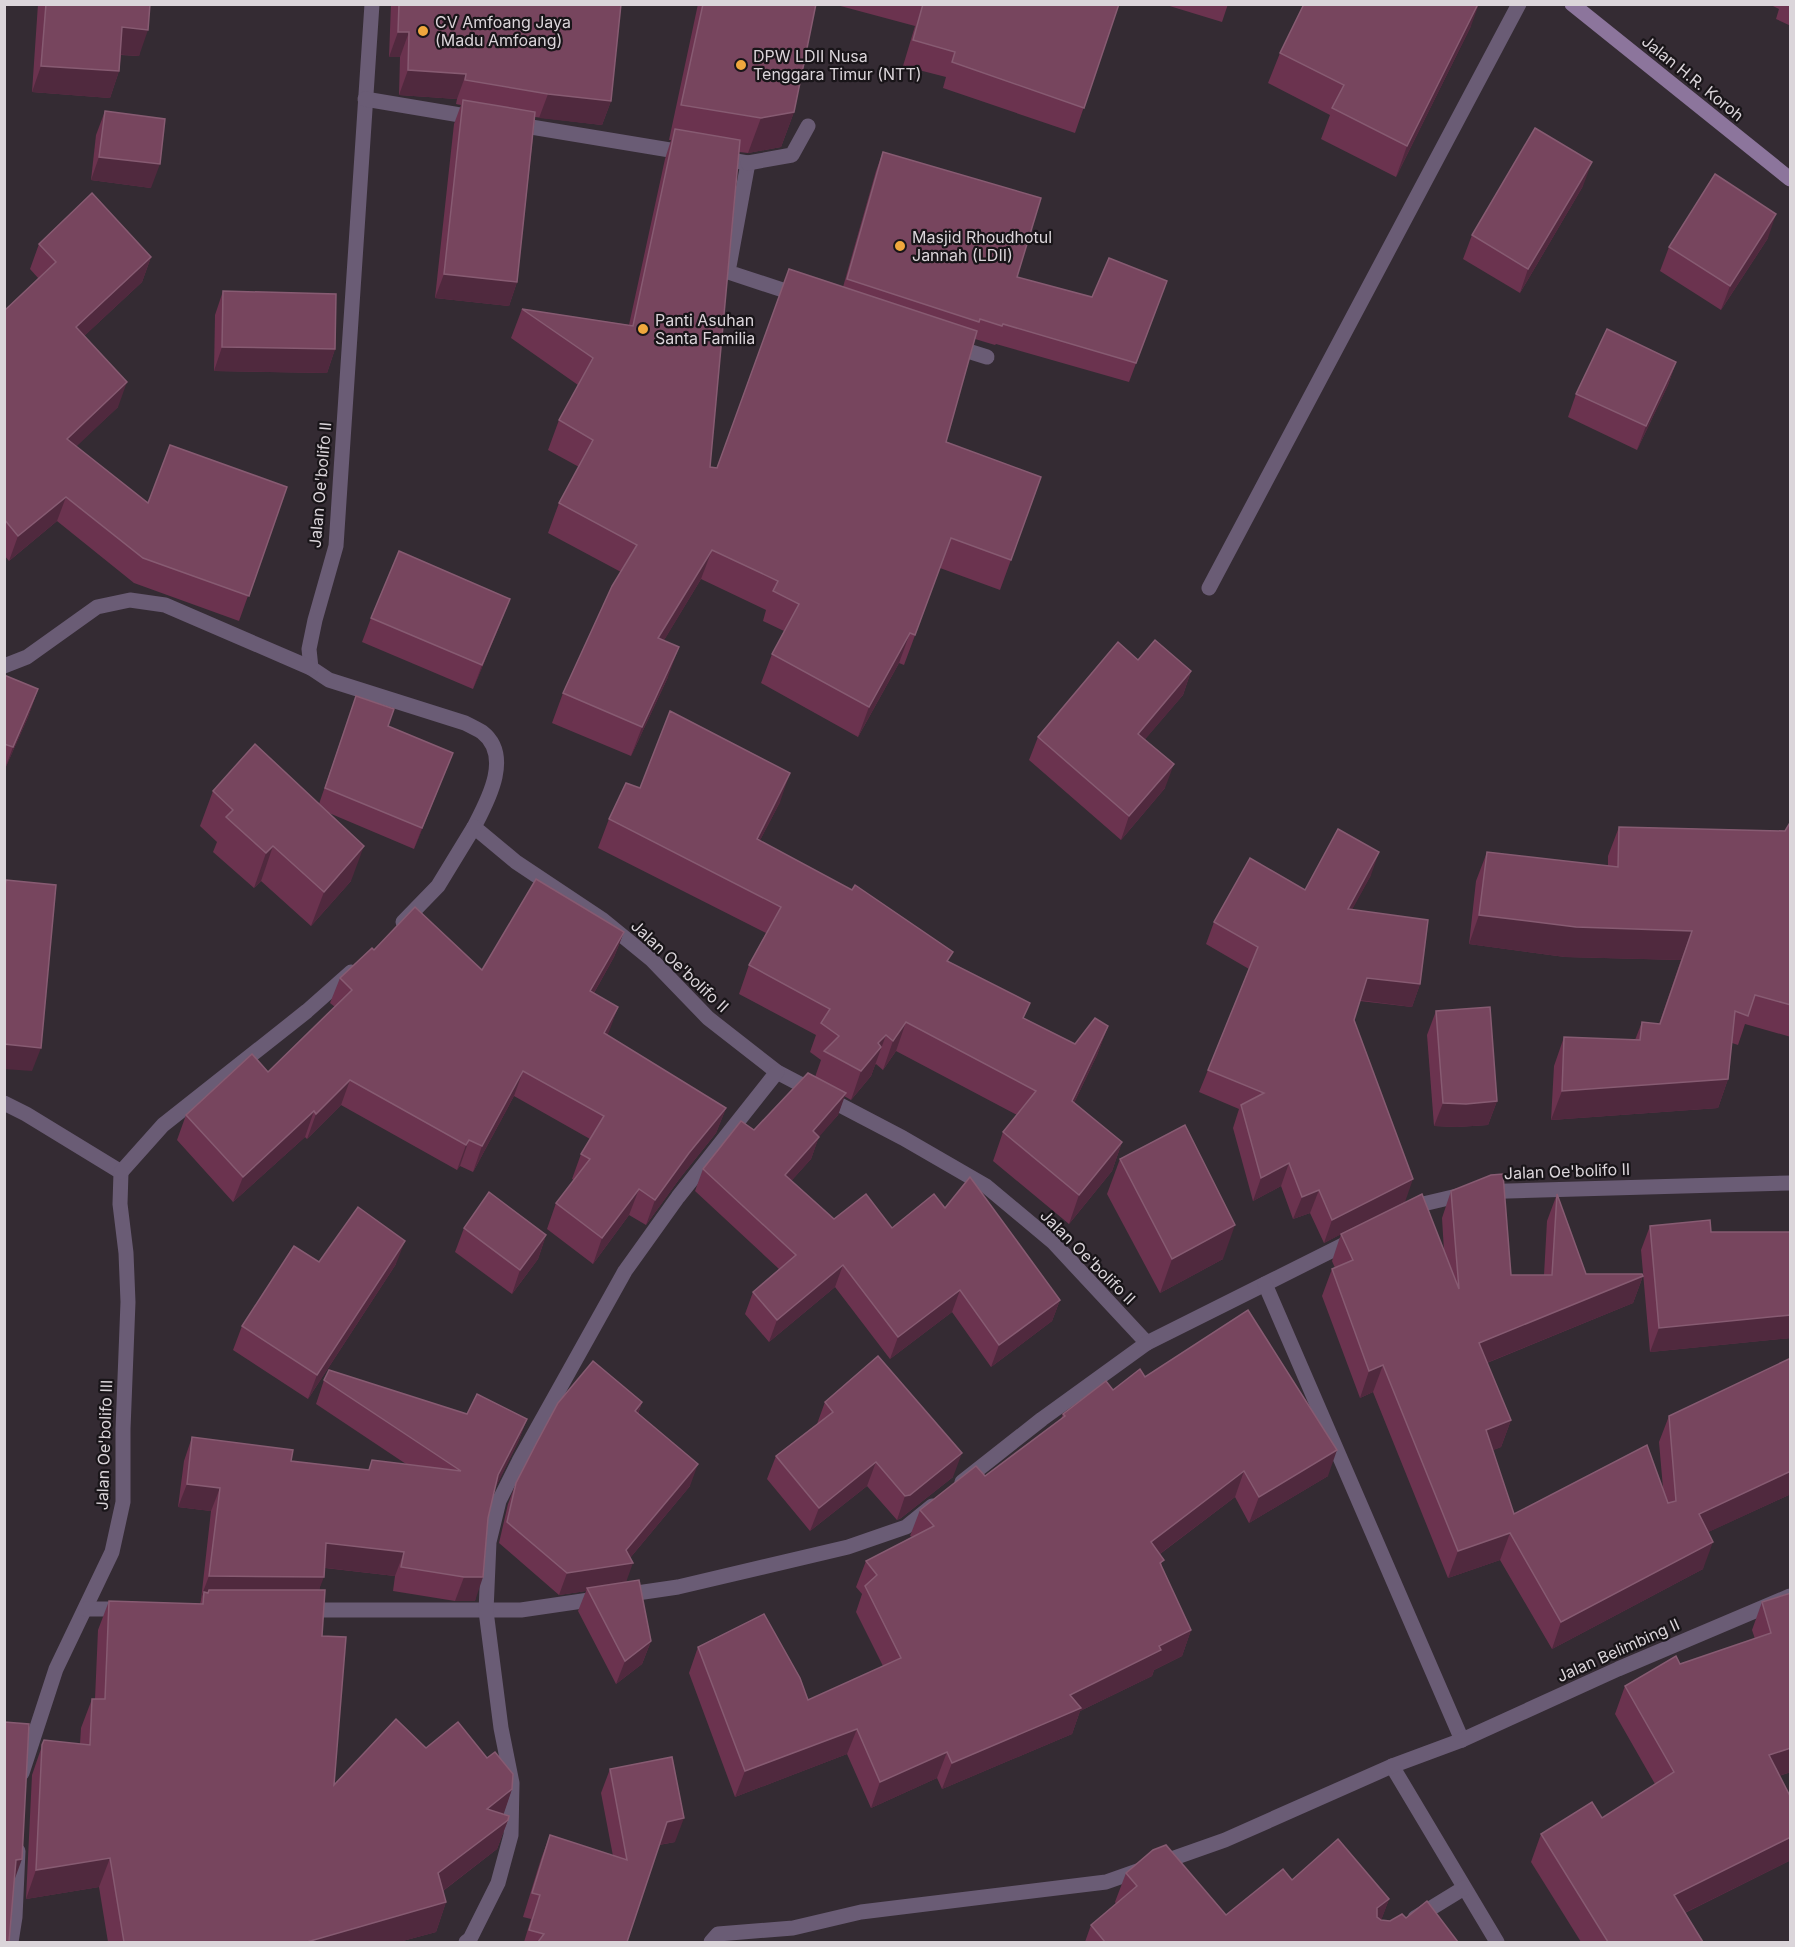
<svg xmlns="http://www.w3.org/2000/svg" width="1795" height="1947" font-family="Inter,sans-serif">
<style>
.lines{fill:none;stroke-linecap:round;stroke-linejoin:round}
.minor{stroke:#6a5c75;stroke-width:15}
.secondary{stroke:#8c759c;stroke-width:15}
.wall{fill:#6b334f}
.shaded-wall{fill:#50293e}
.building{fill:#77455e;stroke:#875b72;stroke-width:1.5}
.poi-dot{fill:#efa73d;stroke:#191519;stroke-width:2}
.labels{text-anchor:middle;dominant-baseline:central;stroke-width:4.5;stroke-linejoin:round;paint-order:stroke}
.poi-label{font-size:16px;fill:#dbd5da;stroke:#191519;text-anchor:start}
.street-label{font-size:16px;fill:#dbd5da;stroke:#191519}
</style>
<rect width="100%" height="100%" fill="#342b33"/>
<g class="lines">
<!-- minor -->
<g class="minor">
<path d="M372,4L336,546L315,620L309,649L311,668L329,680L465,723C471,726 477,729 482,732C513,756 487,802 474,827L516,862L603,920L652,960L708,1018L777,1072L903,1138L986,1186L1053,1242L1147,1343L1353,1240"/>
<polyline points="365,99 478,118"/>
<polyline points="513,124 688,153"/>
<polyline points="718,158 748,163 728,272 801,296"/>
<polyline points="748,163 792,155 808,126"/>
<polyline points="952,346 987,357"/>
<polyline points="1209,588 1519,4"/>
<polyline points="4,666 27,657 97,607 130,600 165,605 311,668"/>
<polyline points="403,922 438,886 474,827"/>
<polyline points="4,1103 26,1114 121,1172 120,1204 126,1253 128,1302 123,1429 123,1502 112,1552 56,1669 22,1773"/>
<polyline points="121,1172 163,1125 307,1011 351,972"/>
<polyline points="1409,1211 1423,1204 1474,1192 1790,1183"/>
<polyline points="1265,1284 1462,1740"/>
<polyline points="962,1482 1042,1419 1147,1343"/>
<polyline points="86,1609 127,1609"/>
<polyline points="304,1610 521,1610 678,1587 848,1547 906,1527 932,1506"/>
<polyline points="1392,1766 1497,1942"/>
<polyline points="1415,1918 1464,1888"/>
<polyline points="11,1942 15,1917 18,1851"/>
<polyline points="466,1942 470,1939 498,1883 511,1835 512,1783 501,1728 486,1611 489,1542 499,1501 519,1461 625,1271 678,1197 777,1072"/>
<polyline points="711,1942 718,1934 793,1928 861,1912 1106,1882 1225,1840 1392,1766 1462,1740 1618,1669 1790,1596"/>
</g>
<!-- secondary -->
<polyline class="secondary" points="1572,4 1790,179"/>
</g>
<!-- wall -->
<g class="wall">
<polygon points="38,4 150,4 139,56 121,55 119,71 110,98 32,92"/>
<polygon points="391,4 621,4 611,101 602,125 535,117 517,282 509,306 435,298 454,124 461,105 456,104 457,99 399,95 400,57 389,57"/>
<polygon points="698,4 816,4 794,112 781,147 748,153 739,152 710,467 717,468 843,287 876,171 883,152 1017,277 1092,297 1167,281 1129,382 996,344 995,345 975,339 946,442 1041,477 1000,590 940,568 904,665 899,663 858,737 761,683 772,654 784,631 763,621 766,610 701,579 664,640 668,677 631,756 552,723 563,693 621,572 548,533 559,503 579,467 548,450 559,420 578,385 511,338 522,309 629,325 665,159 671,140 669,140"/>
<polygon points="833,4 1119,4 1075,133 943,88 946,77 903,66 915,26"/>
<polygon points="1163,4 1228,4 1222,22"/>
<polygon points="1769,4 1791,4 1791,26 1776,19 1779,9"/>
<polygon points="1471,26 1396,177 1321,139 1330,115 1268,83 1280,53"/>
<polygon points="105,111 151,188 91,180 96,135"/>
<polygon points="1583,186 1520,293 1463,259 1472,235"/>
<polygon points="1768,238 1721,310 1660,271 1669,247"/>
<polygon points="39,244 151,257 142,282 84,336 118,407 76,446 148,503 287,487 239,621 134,583 57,521 9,561 4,555 4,311 39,279 30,269"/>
<polygon points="223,291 335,349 327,373 214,371 215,315"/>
<polygon points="1676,362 1668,385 1637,450 1568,417 1576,394"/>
<polygon points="371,618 501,622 473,689 362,642"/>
<polygon points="1138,660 1191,671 1183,695 1145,739 1165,788 1121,840 1029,760 1038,737"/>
<polygon points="4,675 38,689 28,717 4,771"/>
<polygon points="356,696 388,726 453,753 414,849 329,813 351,881 311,926 261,881 254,888 213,852 217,842 200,826 213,791 319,804"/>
<polygon points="640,788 780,802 760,840 949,963 1024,1019 1075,1044 1108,1026 1097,1055 1074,1103 1122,1142 1112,1171 1069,1224 993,1161 1003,1132 1017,1115 896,1051 883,1070 876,1064 875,1065 871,1076 851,1100 844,1096 838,1115 819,1136 811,1159 791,1181 834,1219 892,1228 945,1208 1060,1300 1052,1321 991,1367 952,1312 890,1359 835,1287 769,1342 745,1314 753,1292 779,1269 695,1191 703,1169 754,1130 815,1077 821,1060 810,1052 816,1035 739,994 749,965 766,933 598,848 609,819"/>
<polygon points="1791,821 1791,1037 1745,1024 1738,1045 1732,1043 1728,1079 1718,1108 1551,1120 1554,1066 1564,1037 1635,1040 1642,1022 1659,1024 1681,960 1565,957 1469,944 1476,881 1487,852 1608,866 1608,856 1619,827 1785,831"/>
<polygon points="1371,875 1352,909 1420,984 1412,1007 1360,1001 1354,1020 1405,1202 1444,1251 1442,1218 1451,1191 1511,1275 1544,1275 1547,1221 1557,1194 1586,1274 1643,1276 1633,1303 1487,1363 1511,1420 1501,1447 1493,1450 1514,1514 1663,1488 1659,1442 1669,1416 1791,1358 1791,1494 1708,1532 1703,1569 1552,1649 1500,1560 1448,1578 1373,1392 1360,1398 1322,1296 1332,1269 1335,1268 1332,1261 1341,1234 1324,1243 1310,1213 1293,1219 1281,1186 1253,1201 1233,1128 1239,1109 1199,1092 1208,1070 1249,969 1206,944 1214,922 1305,890"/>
<polygon points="624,932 614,957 594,993 618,1007 607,1035 726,1108 716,1133 680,1178 646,1225 629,1215 593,1264 547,1229 556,1203 574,1180 572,1179 581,1154 590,1139 514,1096 473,1172 460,1166 457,1170 341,1105 307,1139 305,1137 233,1202 177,1140 186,1115 268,1072 335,1007 330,1003 340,978 374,950 482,970"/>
<polygon points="1436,1011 1497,1101 1488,1125 1457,1127 1434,1126 1427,1035"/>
<polygon points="1120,1159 1223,1259 1160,1293 1107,1194"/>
<polygon points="1650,1226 1711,1232 1791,1232 1791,1338 1650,1352 1641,1250"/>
<polygon points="464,1228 546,1235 538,1259 512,1294 455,1252"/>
<polygon points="319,1262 396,1264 308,1399 233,1350 242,1326"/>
<polygon points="1145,1377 1328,1476 1249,1523 1235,1497 1160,1554 1162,1567 1191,1630 1182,1656 1154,1670 1152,1676 1080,1711 1072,1734 942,1789 937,1778 871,1808 847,1754 735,1797 689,1673 698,1647 808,1700 883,1666 856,1612 862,1594 856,1587 866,1561 912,1537 910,1536 920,1510 985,1476 1061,1419 1063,1414 1113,1390"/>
<polygon points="324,1380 467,1414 527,1419 518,1442 495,1488 488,1518 475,1601 455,1601 393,1591 395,1576 325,1568 319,1590 322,1636 334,1785 426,1748 512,1789 503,1814 508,1820 497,1849 443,1891 446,1902 436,1932 399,1942 108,1942 99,1887 26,1899 32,1775 44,1740 80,1744 81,1728 92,1699 95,1699 98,1630 109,1601 200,1604 201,1600 211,1511 178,1507 184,1461 192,1437 291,1461 369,1470 406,1464 316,1404"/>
<polygon points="642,1402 638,1414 690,1486 630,1558 626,1582 651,1641 642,1664 616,1684 578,1611 586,1591 559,1595 499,1543 508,1504 516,1483"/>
<polygon points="825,1402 953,1477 901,1518 897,1520 867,1486 810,1531 767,1479 776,1456 817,1424"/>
<polygon points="1791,1593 1791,1772 1779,1776 1791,1798 1791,1860 1685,1913 1703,1942 1581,1942 1531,1862 1541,1834 1602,1818 1655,1784 1615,1714 1625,1686 1680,1664 1755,1639 1752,1630 1762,1602"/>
<polygon points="610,1769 675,1842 659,1845 627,1942 524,1942 531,1919 523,1917 541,1859 550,1835 613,1856 601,1793"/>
<polygon points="1126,1873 1226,1915 1292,1880 1389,1899 1381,1920 1390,1921 1406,1918 1458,1942 1085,1942 1091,1925 1116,1904 1115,1902"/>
</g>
<!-- shaded-wall -->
<g class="shaded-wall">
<polygon points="1478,4 1479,4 1471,26 1396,177 1407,146"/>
<polygon points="122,27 148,30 139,56 113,54"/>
<polygon points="398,32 409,32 400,57 389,57"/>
<polygon points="41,66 119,71 110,98 32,92"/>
<polygon points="408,70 466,74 457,99 399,95"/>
<polygon points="548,94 611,101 602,125 539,118"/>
<polygon points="794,112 781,147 748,153 761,118"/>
<polygon points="99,157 160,164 151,188 91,180"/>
<polygon points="1592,162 1583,186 1520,293 1528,269"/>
<polygon points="1776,214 1768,238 1721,310 1730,286"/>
<polygon points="151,257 142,282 67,352 76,327"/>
<polygon points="444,274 517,282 509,306 435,298"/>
<polygon points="222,347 335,349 327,373 214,371"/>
<polygon points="1676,362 1668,385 1637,450 1646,426"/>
<polygon points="127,382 118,407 58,464 67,439"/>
<polygon points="66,497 57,521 9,561 18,536"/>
<polygon points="712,550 701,579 648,667 658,638"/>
<polygon points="510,599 501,622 473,689 482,665"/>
<polygon points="910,633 899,663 858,737 869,707"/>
<polygon points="679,647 668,677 631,756 642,727"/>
<polygon points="1191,671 1183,695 1130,757 1138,734"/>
<polygon points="38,689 28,717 4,771 13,747"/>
<polygon points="453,753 445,773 414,849 422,828"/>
<polygon points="1174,764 1165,788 1121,840 1129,816"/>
<polygon points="790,773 780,802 746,867 757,839"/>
<polygon points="273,846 261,881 254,888 266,853"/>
<polygon points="364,846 351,881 311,926 324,892"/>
<polygon points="1379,852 1371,875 1340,932 1348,909"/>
<polygon points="1479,915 1692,931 1681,960 1565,957 1469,944"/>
<polygon points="624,932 614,957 581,1016 590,991"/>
<polygon points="1367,978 1420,984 1412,1007 1359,1000"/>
<polygon points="618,1007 609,1032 595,1058 604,1033"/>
<polygon points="906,1022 896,1051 883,1070 893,1041"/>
<polygon points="1108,1026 1097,1055 1061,1130 1072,1101"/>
<polygon points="886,1035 871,1076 851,1100 861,1071 878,1043"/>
<polygon points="4,1044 41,1048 32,1071 4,1069"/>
<polygon points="523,1071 514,1096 473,1172 482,1146"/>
<polygon points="1728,1079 1718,1108 1551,1120 1562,1091"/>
<polygon points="350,1080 341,1105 307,1139 316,1114"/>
<polygon points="846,1093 838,1115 806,1152 819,1137 811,1159 777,1197 785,1175 813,1131"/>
<polygon points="1497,1101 1488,1125 1457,1127 1434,1126 1443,1103"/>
<polygon points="726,1108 716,1133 680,1178 646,1225 655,1200 689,1153"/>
<polygon points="314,1111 305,1137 233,1202 243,1177"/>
<polygon points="469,1140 460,1166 457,1170 466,1145"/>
<polygon points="1122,1142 1112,1171 1069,1224 1079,1195"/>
<polygon points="1289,1163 1281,1186 1253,1201 1261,1178"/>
<polygon points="1413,1179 1405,1202 1324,1243 1332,1220"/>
<polygon points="639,1189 629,1215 593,1264 602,1238"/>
<polygon points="1319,1190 1310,1213 1293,1219 1302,1197"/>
<polygon points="1235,1225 1223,1259 1160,1293 1172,1259"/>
<polygon points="546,1235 538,1259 512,1294 520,1270"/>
<polygon points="405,1241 396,1264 308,1399 317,1375"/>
<polygon points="843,1265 835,1287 769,1342 777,1320"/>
<polygon points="1643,1276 1633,1303 1469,1370 1479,1343"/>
<polygon points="960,1290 952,1312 890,1359 898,1337"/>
<polygon points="1060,1300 1052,1321 991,1367 999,1345"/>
<polygon points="1791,1315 1791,1338 1650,1352 1659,1328"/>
<polygon points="1383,1365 1373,1392 1360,1398 1369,1371"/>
<polygon points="642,1402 634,1424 635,1411"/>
<polygon points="527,1419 518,1442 490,1499 498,1475"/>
<polygon points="1511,1420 1501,1447 1476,1457 1486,1430"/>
<polygon points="1337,1450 1328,1476 1249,1523 1259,1497"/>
<polygon points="962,1453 953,1477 901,1518 897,1520 905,1496"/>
<polygon points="876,1462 867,1486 810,1531 819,1508"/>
<polygon points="698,1464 690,1486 625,1564 633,1563 625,1585 587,1588 586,1591 559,1595 567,1573 626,1550"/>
<polygon points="1244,1471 1235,1497 1141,1568 1151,1542"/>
<polygon points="1791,1471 1791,1494 1689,1541 1699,1514"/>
<polygon points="187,1484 220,1488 211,1511 178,1507"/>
<polygon points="1510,1533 1500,1560 1448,1578 1458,1551"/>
<polygon points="1713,1542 1703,1569 1552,1649 1561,1622"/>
<polygon points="326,1543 404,1552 395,1576 318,1567"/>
<polygon points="209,1576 324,1577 315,1600 209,1590 205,1600 204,1592 200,1600"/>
<polygon points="464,1577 483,1577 475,1601 455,1601"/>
<polygon points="1191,1630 1182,1656 1154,1670 1152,1676 1080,1711 1072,1734 942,1789 952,1763 1070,1695 1159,1646"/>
<polygon points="651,1641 642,1664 616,1684 625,1661"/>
<polygon points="857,1729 847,1754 735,1797 745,1771"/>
<polygon points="1791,1748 1791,1772 1759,1782 1769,1755"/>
<polygon points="947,1752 937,1778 871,1808 880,1782"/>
<polygon points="512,1789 502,1819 487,1809"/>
<polygon points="684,1818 675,1842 658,1845 667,1822"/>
<polygon points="508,1820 497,1849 427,1903 438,1873"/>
<polygon points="1791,1837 1791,1860 1664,1923 1674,1895"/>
<polygon points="110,1858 99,1887 26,1899 36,1870"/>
<polygon points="22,1859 6,1903 16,1860"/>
<polygon points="1389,1899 1378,1929 1377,1908"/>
<polygon points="446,1902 436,1932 399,1942 307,1942"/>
</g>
<!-- building -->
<g class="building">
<polygon points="46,4 150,4 148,30 122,27 119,71 41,66"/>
<polygon points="399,4 621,4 611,101 548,94 465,80 466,74 408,70 409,32 398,32"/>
<polygon points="703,4 816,4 794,112 761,118 681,105"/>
<polygon points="923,4 1119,4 1084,108 952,62 955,52 913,40"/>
<polygon points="1304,4 1478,4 1407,146 1332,108 1344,85 1280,53"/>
<polygon points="463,100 535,112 517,282 444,274"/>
<polygon points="105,111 165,119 160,164 99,157"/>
<polygon points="1535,128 1592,162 1528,269 1472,235"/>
<polygon points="675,129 740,140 710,467 717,468 789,269 977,331 946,442 1041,477 1011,560 951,538 915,635 910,633 869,707 772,654 799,604 773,591 778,581 712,550 658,638 679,647 642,727 563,693 612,586 637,545 559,503 593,440 559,420 593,358 522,309 633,326"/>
<polygon points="883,152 1041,198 1017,277 1092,297 1109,258 1167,281 1136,363 1003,324 1002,326 980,319 979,322 847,279"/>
<polygon points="1715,174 1776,214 1730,286 1669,247"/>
<polygon points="92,193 151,257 76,327 127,382 67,439 148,503 170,445 287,487 249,596 143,558 66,497 18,536 4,519 4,311 56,262 39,244"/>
<polygon points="223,291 336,294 335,349 222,347"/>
<polygon points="1607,329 1676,362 1646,426 1576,394"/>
<polygon points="399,551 510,599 482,665 371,618"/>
<polygon points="1155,640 1191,671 1138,734 1174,764 1129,816 1038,737 1118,642 1138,660"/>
<polygon points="4,675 38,689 13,747 4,744"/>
<polygon points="356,696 394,709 388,726 453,753 422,828 325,788"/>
<polygon points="670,711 790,773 757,839 852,890 855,885 953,952 947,961 1030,1003 1023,1018 1075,1044 1095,1018 1108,1026 1072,1101 1122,1142 1079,1195 1003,1132 1036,1091 906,1022 893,1041 886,1035 878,1043 881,1047 861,1071 824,1051 839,1036 821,1023 830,1009 749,965 781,907 609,819 626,783 640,788"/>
<polygon points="255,744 364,846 324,892 273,846 266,853 226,817 233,810 213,791"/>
<polygon points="1791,821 1791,1005 1755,995 1748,1016 1735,1011 1728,1079 1562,1091 1564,1037 1640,1040 1642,1022 1660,1024 1692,931 1576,927 1479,915 1487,852 1618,867 1619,827 1785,831"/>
<polygon points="1338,829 1379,852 1348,909 1428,920 1420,984 1367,978 1354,1020 1413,1179 1332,1220 1319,1190 1302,1197 1289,1163 1261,1178 1241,1105 1264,1093 1208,1070 1258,947 1214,922 1250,858 1305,890"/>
<polygon points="536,879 624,932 590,991 618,1007 604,1033 726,1108 689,1153 655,1200 639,1189 602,1238 556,1203 590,1159 581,1154 604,1116 523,1071 482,1146 469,1140 466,1145 350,1080 316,1114 314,1111 243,1177 186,1115 252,1054 268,1072 352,990 340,978 372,948 374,950 415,907 482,970"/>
<polygon points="6,880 56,885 41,1048 4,1044 4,891"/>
<polygon points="1490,1007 1497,1101 1466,1104 1443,1103 1436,1011"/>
<polygon points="808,1073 846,1093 813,1131 819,1137 785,1175 834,1219 866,1194 892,1228 934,1194 945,1208 970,1177 1060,1300 999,1345 960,1290 898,1337 843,1265 777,1320 753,1292 796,1255 703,1169 741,1121 754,1130"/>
<polygon points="1185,1125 1235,1225 1172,1259 1120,1159"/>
<polygon points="1503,1174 1511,1275 1552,1275 1557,1194 1586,1274 1642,1274 1643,1276 1479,1343 1511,1420 1486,1430 1514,1514 1647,1445 1668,1503 1676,1501 1669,1416 1791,1358 1791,1471 1699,1514 1713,1542 1561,1622 1510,1533 1458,1551 1383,1365 1369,1371 1332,1269 1353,1260 1341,1234 1422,1194 1459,1289 1451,1191 1491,1175"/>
<polygon points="489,1192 546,1235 520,1270 464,1228"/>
<polygon points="358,1207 405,1241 317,1375 242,1326 294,1246 319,1262"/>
<polygon points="1710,1220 1711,1232 1791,1232 1791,1315 1659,1328 1650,1226"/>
<polygon points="1248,1310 1337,1450 1259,1497 1244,1471 1151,1542 1164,1560 1160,1563 1191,1630 1159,1646 1161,1650 1070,1695 1081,1708 952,1763 947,1752 880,1782 857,1729 745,1771 698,1647 764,1614 800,1678 808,1700 901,1658 865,1586 877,1575 866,1561 934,1526 920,1510 976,1466 985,1476 1065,1416 1063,1414 1106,1381 1113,1390 1140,1369 1145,1377"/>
<polygon points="878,1356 962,1453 910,1495 905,1496 876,1462 819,1508 776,1456 833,1412 825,1402"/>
<polygon points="593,1361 642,1402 635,1411 698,1464 626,1550 633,1563 567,1573 507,1522 516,1483 536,1444 558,1403"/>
<polygon points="329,1370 467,1414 477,1394 527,1419 498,1475 488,1518 483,1577 464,1577 401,1567 404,1552 326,1543 324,1577 209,1576 220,1488 187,1484 192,1437 293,1450 291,1461 369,1470 372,1460 461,1471 324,1380"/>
<polygon points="639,1580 651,1641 625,1661 587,1588"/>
<polygon points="209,1590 325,1590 322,1636 346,1637 334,1785 396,1719 426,1748 458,1722 487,1758 495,1752 513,1774 512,1789 487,1809 509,1816 508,1820 438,1873 446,1902 307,1942 124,1942 110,1858 36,1870 42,1745 44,1740 90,1745 92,1699 105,1699 109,1601 203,1604 204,1592 208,1593"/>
<polygon points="1791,1593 1791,1748 1769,1755 1791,1798 1791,1837 1674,1895 1703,1942 1608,1942 1541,1834 1592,1802 1602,1818 1674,1772 1625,1686 1676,1656 1680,1664 1771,1633 1762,1602"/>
<polygon points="4,1722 29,1724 22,1859 16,1860 9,1942 4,1942"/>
<polygon points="672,1757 684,1818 667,1822 627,1942 538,1942 544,1934 529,1930 540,1895 532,1893 550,1835 627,1860 610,1769"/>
<polygon points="1338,1839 1389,1899 1377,1908 1377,1917 1381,1920 1390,1921 1402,1914 1406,1918 1427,1901 1458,1942 1105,1942 1091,1925 1137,1886 1126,1873 1153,1850 1166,1845 1226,1915 1283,1869 1292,1880"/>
</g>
<!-- markers -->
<g class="poi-dot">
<circle cx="423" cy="31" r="6"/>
<circle cx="741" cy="65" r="6"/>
<circle cx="900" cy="246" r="6"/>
<circle cx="643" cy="329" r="6"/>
</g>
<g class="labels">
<!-- poi labels -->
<g class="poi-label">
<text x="435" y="22">CV Amfoang Jaya<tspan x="435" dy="18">(Madu Amfoang)</tspan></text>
<text x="753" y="56">DPW LDII Nusa<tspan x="753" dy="18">Tenggara Timur (NTT)</tspan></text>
<text x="912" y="237">Masjid Rhoudhotul<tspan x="912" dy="18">Jannah (LDII)</tspan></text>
<text x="655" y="320">Panti Asuhan<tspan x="655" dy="18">Santa Familia</tspan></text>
</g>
<!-- street labels -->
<g class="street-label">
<text transform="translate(1693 78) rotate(39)">Jalan H.R. Koroh</text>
<text transform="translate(320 485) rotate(-85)">Jalan Oe'bolifo II</text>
<text transform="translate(680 966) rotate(43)">Jalan Oe'bolifo II</text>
<text transform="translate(1567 1171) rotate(-2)">Jalan Oe'bolifo II</text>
<text transform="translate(1088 1257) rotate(45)">Jalan Oe'bolifo II</text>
<text transform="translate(104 1445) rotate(-88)">Jalan Oe'bolifo III</text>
<text transform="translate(1618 1650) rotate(-24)">Jalan Belimbing II</text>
</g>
</g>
<!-- border -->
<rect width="1795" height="1947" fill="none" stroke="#dbd5da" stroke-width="12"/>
</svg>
